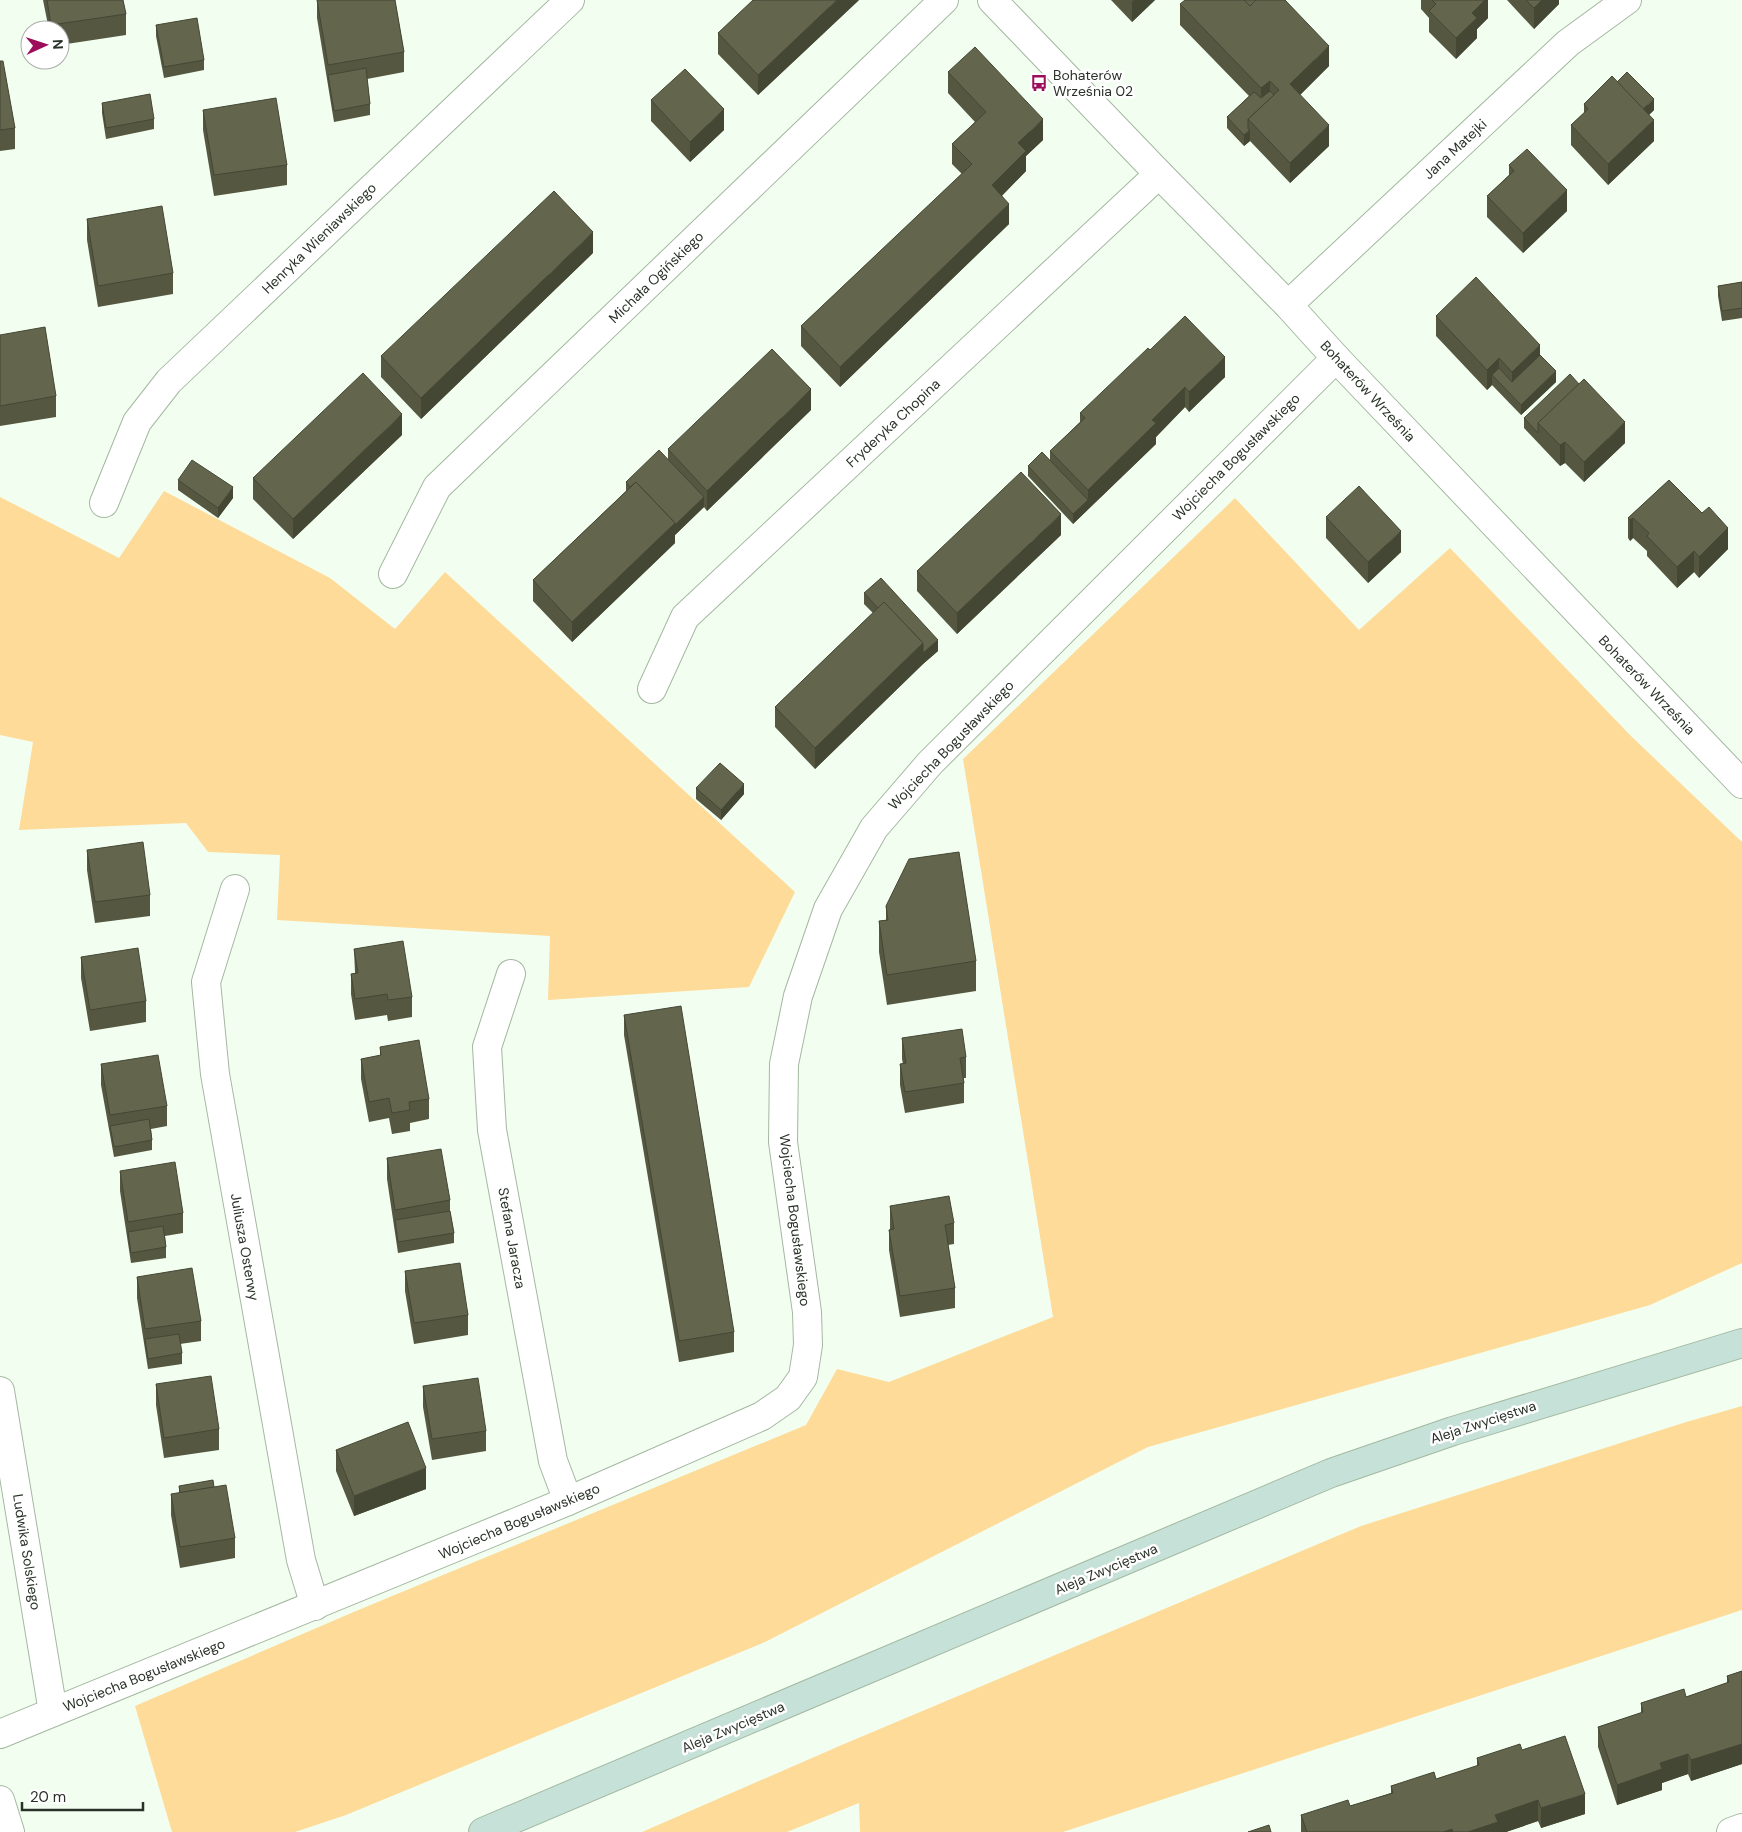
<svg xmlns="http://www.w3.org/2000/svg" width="1742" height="1832" font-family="'DM Sans',sans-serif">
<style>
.green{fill:#fedb99}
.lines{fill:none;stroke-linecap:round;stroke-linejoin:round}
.street-casing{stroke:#a4b8a1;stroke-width:30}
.secondary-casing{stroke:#a4b8a1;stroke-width:30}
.street{stroke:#fff;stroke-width:28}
.secondary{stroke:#c5e1d8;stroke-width:28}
.wall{fill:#555741}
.shaded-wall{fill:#454735}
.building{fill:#63654c;stroke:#454735}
.labels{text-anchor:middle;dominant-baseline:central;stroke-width:5;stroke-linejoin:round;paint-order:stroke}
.poi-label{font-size:14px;fill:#293128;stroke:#fff;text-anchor:start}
.street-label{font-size:14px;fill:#293128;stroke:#fff}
</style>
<rect width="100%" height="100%" fill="#f2fff0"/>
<!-- green -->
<g class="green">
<polygon points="164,491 330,578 395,629 445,572 795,892 749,987 548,1000 550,936 277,920 280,855 208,852 186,823 19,830 33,742 0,735 0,497 119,558"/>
<polygon points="1235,498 1359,630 1450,548 1631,736 1742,842 1742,1263 1650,1305 1148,1447 765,1642 346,1815 295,1832 172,1832 135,1706 356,1611 806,1425 837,1369 889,1382 1053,1317 963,759"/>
<polygon points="1742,1406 1742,1610 1063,1832 860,1832 859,1803 787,1832 642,1832 844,1744 1361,1526 1683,1423"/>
</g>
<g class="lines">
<!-- street casing -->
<g class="street-casing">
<g id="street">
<polyline points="992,0 1159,174 1288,305 1336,358 1742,784"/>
<polyline points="1288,305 1568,43 1627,0"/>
<polyline points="104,503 137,422 169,381 570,0"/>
<polyline points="393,574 437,487 944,0"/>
<polyline points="652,689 685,617 1159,174"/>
<polyline points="235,889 206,982 215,1074 301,1560 315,1606"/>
<polyline points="511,974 487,1047 492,1130 553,1461 568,1501"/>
<polyline points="0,1391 53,1712"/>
<polyline points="0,1734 568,1501 762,1416 788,1398 803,1377 808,1345 807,1312 783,1142 784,1064 798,996 828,909 874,828 930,763 1336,358"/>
<polyline points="0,1800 10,1832"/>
<polyline points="1731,1832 1742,1828"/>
</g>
</g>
<!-- secondary casing -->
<g class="secondary-casing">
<polyline id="secondary" points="483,1832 1331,1473 1453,1431 1742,1343"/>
</g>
<!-- street -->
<use href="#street" class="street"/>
<!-- secondary -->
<use href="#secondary" class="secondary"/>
</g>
<!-- wall -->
<g class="wall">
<polygon points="43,0 123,0 126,14 126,35 60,45 60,30 49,30"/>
<polygon points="317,0 395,0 404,52 404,72 367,79 370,104 370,115 334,122 317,18"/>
<polygon points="859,0 758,95 718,54 718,33"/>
<polygon points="1111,0 1155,0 1132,22"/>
<polygon points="1421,0 1488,0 1488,18 1477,29 1477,38 1456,59 1429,32 1429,18 1421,9"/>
<polygon points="1507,0 1559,0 1559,4 1534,29"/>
<polygon points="1180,4 1329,66 1300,95 1329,146 1290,183 1250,141 1244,146 1227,128 1227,117 1249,96 1180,25"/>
<polygon points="156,25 204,60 204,70 164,78 156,36"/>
<polygon points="0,61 15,128 15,149 0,151"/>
<polygon points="948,72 1043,140 1026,156 1026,171 1002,196 1009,224 840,387 801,346 801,326 962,174 952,164 952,144 975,122 948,93"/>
<polygon points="1617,82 1654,110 1649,115 1654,141 1608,185 1571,145 1571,125 1584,113 1584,104"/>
<polygon points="651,100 724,130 690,162 651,121"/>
<polygon points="102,103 154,119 154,129 106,139 102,113"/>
<polygon points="203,110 287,165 287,185 214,196 203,130"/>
<polygon points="1509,165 1567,211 1523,253 1487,217 1487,196 1509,175"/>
<polygon points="87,219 173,273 173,294 98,307 87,240"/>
<polygon points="593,253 421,419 381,377 381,356"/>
<polygon points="1742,282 1742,318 1722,321 1718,296 1718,286"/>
<polygon points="1436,316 1540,355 1556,382 1521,415 1492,385 1487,390 1436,336"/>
<polygon points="0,335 56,396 56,417 0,426"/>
<polygon points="1150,350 1225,377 1189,412 1185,407 1156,437 1156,444 1073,524 1028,476 1028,466 1050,460 1050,451 1080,422 1080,413"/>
<polygon points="811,410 707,511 704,507 675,535 675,543 572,642 533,601 533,580 626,491 626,482 668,460 668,449"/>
<polygon points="1524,418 1625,443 1584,482 1565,463 1560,466 1524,428"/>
<polygon points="402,435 293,539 253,499 253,478"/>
<polygon points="178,480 233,498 218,518 178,490"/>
<polygon points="1669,480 1728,549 1699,578 1694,572 1677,588 1647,556 1647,551 1633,538 1630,541 1628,538 1628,518"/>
<polygon points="1326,517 1401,552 1368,583 1326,538"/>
<polygon points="1061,535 957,634 917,591 917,571"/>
<polygon points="864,593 938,651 923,664 815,769 775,727 775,707 873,613 864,604"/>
<polygon points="696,788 744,794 721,820 696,799"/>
<polygon points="87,850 150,895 150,916 95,923 87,870"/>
<polygon points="886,906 976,961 976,991 887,1005 879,952 879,921 886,920"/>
<polygon points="354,949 412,997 412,1017 388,1021 387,1015 355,1020 351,994 351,974 355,973"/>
<polygon points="81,957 146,1001 146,1022 90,1031 81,978"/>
<polygon points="624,1015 734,1332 734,1352 679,1362 624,1035"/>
<polygon points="902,1038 966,1057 966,1078 964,1078 964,1103 905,1113 900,1085 900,1064 903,1064 902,1059"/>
<polygon points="380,1047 429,1099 429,1119 410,1123 410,1131 392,1134 389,1118 369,1122 361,1079 361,1059 380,1056"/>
<polygon points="101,1064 167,1106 167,1126 151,1129 152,1140 152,1150 114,1157 101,1085"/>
<polygon points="387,1158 450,1200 450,1211 454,1233 454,1243 398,1253 387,1179"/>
<polygon points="120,1171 183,1213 183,1233 165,1236 166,1247 166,1258 131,1263 120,1191"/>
<polygon points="890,1206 954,1223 954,1244 948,1245 955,1288 955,1308 900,1317 889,1250 889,1230 890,1229"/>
<polygon points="405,1271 468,1315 468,1335 414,1344 405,1291"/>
<polygon points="137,1277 201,1321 201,1341 180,1344 182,1353 182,1364 148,1369 137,1298"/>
<polygon points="156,1384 219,1429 219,1450 164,1458 156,1405"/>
<polygon points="423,1386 486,1431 486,1451 432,1460 423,1407"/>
<polygon points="336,1450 426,1489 354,1516 336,1471"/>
<polygon points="179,1486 214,1487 235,1538 235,1558 180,1568 171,1515 171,1494 179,1493"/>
<polygon points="1742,1671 1742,1764 1691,1781 1688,1774 1662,1783 1662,1790 1617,1805 1598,1747 1598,1727 1641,1713 1641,1703 1686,1697 1727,1683 1727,1676"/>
<polygon points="1522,1750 1585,1814 1541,1828 1538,1821 1506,1832 1301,1832 1301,1815 1350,1806 1391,1793 1391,1786 1436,1779 1477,1766 1477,1758"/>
</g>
<!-- shaded-wall -->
<g class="shaded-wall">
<polygon points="837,0 859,0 758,95 758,75"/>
<polygon points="1134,0 1155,0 1132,22 1132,2"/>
<polygon points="1485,0 1488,0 1488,18 1477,29 1477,38 1456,59 1456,38 1472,13"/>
<polygon points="1542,0 1559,0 1559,4 1534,29 1534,8"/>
<polygon points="1329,46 1329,66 1290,105 1290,84"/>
<polygon points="1270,81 1270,101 1261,109 1261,88"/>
<polygon points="1654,99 1654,110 1638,125 1638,114"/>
<polygon points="724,109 724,130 690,162 690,142"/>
<polygon points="1043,119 1043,140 1026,156 1026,171 992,205 992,185 1018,143"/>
<polygon points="1654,120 1654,141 1608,185 1608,164"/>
<polygon points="1329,125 1329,146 1290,183 1290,163"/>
<polygon points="1250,130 1250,141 1244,146 1244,135"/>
<polygon points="1567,190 1567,211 1523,253 1523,233"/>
<polygon points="1009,204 1009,224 840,387 840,367"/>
<polygon points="593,232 593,253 421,419 421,398"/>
<polygon points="1540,345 1540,365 1512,392 1512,372"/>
<polygon points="1225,357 1225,377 1189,412 1189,392"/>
<polygon points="1499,358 1499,379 1492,375 1492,385 1487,390 1487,370"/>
<polygon points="1556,371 1556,382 1521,415 1521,405"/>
<polygon points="1185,387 1185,407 1156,437 1156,444 1073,524 1073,514 1088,500 1088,490 1152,420"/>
<polygon points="811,389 811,410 707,511 707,491"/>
<polygon points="402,414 402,435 293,539 293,519"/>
<polygon points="1625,422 1625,443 1584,482 1584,462"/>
<polygon points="1565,442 1565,463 1560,466 1560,445"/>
<polygon points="233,487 233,498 218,518 218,508"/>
<polygon points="704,497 704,507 675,535 675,543 572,642 572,622 675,523"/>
<polygon points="1061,514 1061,535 957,634 957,613"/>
<polygon points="1633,518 1633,538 1630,541 1630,520"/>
<polygon points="1728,528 1728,549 1699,578 1699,557"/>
<polygon points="1401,531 1401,552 1368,583 1368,562"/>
<polygon points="1694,551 1694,572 1677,588 1677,567"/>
<polygon points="938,640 938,651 923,664 815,769 815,748 923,643"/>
<polygon points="744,784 744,794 721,820 721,810"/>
<polygon points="426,1468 426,1489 354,1516 354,1496"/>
<polygon points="1742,1744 1742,1764 1691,1781 1691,1760"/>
<polygon points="1688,1754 1688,1774 1662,1783 1662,1790 1617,1805 1617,1785 1660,1763"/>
<polygon points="1585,1794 1585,1814 1541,1828 1541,1808"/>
<polygon points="1538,1800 1538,1821 1506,1832 1468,1832 1495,1815"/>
<polygon points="1452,1829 1452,1832 1443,1832"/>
</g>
<!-- building -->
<g class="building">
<polygon points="47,0 123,0 126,14 51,25"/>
<polygon points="317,0 395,0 404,52 328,65"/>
<polygon points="753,0 837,0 758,75 718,33"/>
<polygon points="1185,0 1244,0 1250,6 1256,0 1285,0 1329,46 1290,84 1329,125 1290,163 1248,119 1279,90 1270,81 1261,88 1180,4"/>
<polygon points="1244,0 1256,0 1250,6"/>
<polygon points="1432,0 1485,0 1472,13 1477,18 1456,38 1429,11 1436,4"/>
<polygon points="1526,0 1542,0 1534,8"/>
<polygon points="197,18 204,60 164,67 156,25"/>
<polygon points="975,47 1043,119 1018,143 1026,151 992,185 1009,204 840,367 801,326 972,164 952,144 986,112 948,72"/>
<polygon points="0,61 3,61 15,128 0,130"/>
<polygon points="366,68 370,104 334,111 328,75"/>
<polygon points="685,69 724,109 690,142 651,100"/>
<polygon points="1627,72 1654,99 1643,109 1617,82"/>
<polygon points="1612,76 1654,120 1608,164 1571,125 1588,109 1584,104"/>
<polygon points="1270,91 1274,95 1248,119 1248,129 1250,130 1244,135 1227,117 1254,92 1261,98"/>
<polygon points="150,94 154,119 106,128 102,103"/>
<polygon points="276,98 287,165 214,175 203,110"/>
<polygon points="1527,149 1567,190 1523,233 1487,196 1514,171 1509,165"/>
<polygon points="554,191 593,232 421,398 381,356"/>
<polygon points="162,206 173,273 98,286 87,219"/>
<polygon points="1476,277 1540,345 1512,372 1499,358 1487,370 1436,316"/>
<polygon points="1742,282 1742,308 1722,311 1718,286"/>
<polygon points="1185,316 1225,357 1189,392 1185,387 1152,420 1156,423 1088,490 1050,451 1085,418 1080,413 1148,348 1150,350"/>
<polygon points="45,327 56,396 0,406 0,335"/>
<polygon points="772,349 811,389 707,491 668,449"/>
<polygon points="1540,355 1556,371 1521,405 1492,375 1499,368 1512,382"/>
<polygon points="363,373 402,414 293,519 253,478"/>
<polygon points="1570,374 1579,384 1538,423 1538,433 1524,418"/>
<polygon points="1584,379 1625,422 1584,462 1565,442 1560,445 1538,423"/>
<polygon points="659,450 704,497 675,525 675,523 636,482 630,487 626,482"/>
<polygon points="1042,452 1088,500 1073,514 1028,466"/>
<polygon points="192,460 233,487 218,508 178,480"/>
<polygon points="1021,472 1061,514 957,613 917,571"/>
<polygon points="1669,480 1702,513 1709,507 1728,528 1699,557 1694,551 1677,567 1647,536 1649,533 1633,518 1630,520 1628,518"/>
<polygon points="636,482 675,523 572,622 533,580"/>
<polygon points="1359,486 1401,531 1368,562 1326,517"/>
<polygon points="881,578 938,640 923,653 923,643 884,602 878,608 864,593"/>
<polygon points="884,602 923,643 815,748 775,707"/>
<polygon points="720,763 744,784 721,810 696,788"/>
<polygon points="143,842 150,895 95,902 87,850"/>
<polygon points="959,852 976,961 887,975 879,921 888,920 886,906 909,859"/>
<polygon points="403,941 412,997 388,1000 387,994 355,999 351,974 358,973 354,949"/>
<polygon points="138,948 146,1001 90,1010 81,957"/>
<polygon points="681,1006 734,1332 679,1341 624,1015"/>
<polygon points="962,1029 966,1057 960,1058 964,1083 905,1092 900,1064 906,1063 902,1038"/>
<polygon points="419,1040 429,1099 409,1102 410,1110 392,1113 389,1098 369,1102 361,1059 381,1055 380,1047"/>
<polygon points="158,1055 167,1106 110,1115 101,1064"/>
<polygon points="149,1119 152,1140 114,1147 110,1126"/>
<polygon points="441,1149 450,1200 395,1210 387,1158"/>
<polygon points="175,1162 183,1213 128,1222 120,1171"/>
<polygon points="949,1196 954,1223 945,1225 955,1288 900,1296 889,1230 894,1229 890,1206"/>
<polygon points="450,1211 454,1233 398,1242 395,1220"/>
<polygon points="163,1226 166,1247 131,1253 128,1232"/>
<polygon points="460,1263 468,1315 414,1323 405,1271"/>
<polygon points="192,1268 201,1321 145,1329 137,1277"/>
<polygon points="179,1334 182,1353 148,1359 145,1339"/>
<polygon points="211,1376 219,1429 164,1438 156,1384"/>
<polygon points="478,1378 486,1431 432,1439 423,1386"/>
<polygon points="408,1422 426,1468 354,1496 336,1450"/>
<polygon points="213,1480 214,1487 180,1493 179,1486"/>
<polygon points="226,1485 235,1538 180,1547 171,1494"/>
<polygon points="1742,1671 1742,1744 1691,1760 1688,1754 1660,1763 1662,1769 1617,1785 1598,1727 1643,1712 1641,1703 1684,1689 1686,1697 1729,1682 1727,1676"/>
<polygon points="1565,1736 1585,1794 1541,1808 1538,1800 1495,1815 1498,1822 1468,1832 1453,1832 1452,1829 1443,1832 1307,1832 1301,1815 1348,1800 1350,1806 1393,1793 1391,1786 1434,1772 1436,1779 1479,1765 1477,1758 1520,1744 1522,1750"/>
<polygon points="1269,1825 1271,1832 1248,1832"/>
</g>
<!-- icons -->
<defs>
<g id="bus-bare" transform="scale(1.35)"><path d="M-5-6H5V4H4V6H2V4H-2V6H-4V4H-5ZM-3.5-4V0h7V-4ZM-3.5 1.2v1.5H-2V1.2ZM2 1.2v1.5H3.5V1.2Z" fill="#9c0d5b" stroke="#fff" stroke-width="2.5" paint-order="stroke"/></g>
</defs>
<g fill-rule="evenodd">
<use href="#bus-bare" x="1039" y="83"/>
</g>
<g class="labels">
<!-- poi labels -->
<g class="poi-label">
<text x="1053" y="75">Bohaterów<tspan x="1053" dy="16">Września 02</tspan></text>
</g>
<!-- street labels -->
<g class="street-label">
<text transform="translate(1455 149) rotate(-43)">Jana Matejki</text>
<text transform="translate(319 238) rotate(-44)">Henryka Wieniawskiego</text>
<text transform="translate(656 277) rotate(-44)">Michała Ogińskiego</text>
<text transform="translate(1368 391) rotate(47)">Bohaterów Września</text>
<text transform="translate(893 423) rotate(-43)">Fryderyka Chopina</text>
<text transform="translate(1236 457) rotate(-45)">Wojciecha Bogusławskiego</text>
<text transform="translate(1647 685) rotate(46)">Bohaterów Września</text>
<text transform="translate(951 745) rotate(-46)">Wojciecha Bogusławskiego</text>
<text transform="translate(795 1220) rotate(83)">Wojciecha Bogusławskiego</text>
<text transform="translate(512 1238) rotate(80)">Stefana Jaracza</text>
<text transform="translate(245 1247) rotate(80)">Juliusza Osterwy</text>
<text transform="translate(1483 1422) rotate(-18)">Aleja Zwycięstwa</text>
<text transform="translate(519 1521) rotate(-23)">Wojciecha Bogusławskiego</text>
<text transform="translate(27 1552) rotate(81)">Ludwika Solskiego</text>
<text transform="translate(1106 1569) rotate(-23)">Aleja Zwycięstwa</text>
<text transform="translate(144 1675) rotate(-22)">Wojciecha Bogusławskiego</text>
<text transform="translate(733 1727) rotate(-23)">Aleja Zwycięstwa</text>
</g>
</g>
<!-- north arrow -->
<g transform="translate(45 45) rotate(87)"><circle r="24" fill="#ffffff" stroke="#a9ada9"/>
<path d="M0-4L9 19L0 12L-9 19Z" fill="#9c0d5b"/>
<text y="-8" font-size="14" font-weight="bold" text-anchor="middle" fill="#293128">N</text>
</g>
<!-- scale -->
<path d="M22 1802v8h121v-8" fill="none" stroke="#293128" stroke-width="2.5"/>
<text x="30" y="1802" font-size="15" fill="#293128" stroke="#ffffff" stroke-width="4" paint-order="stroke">20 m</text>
</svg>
